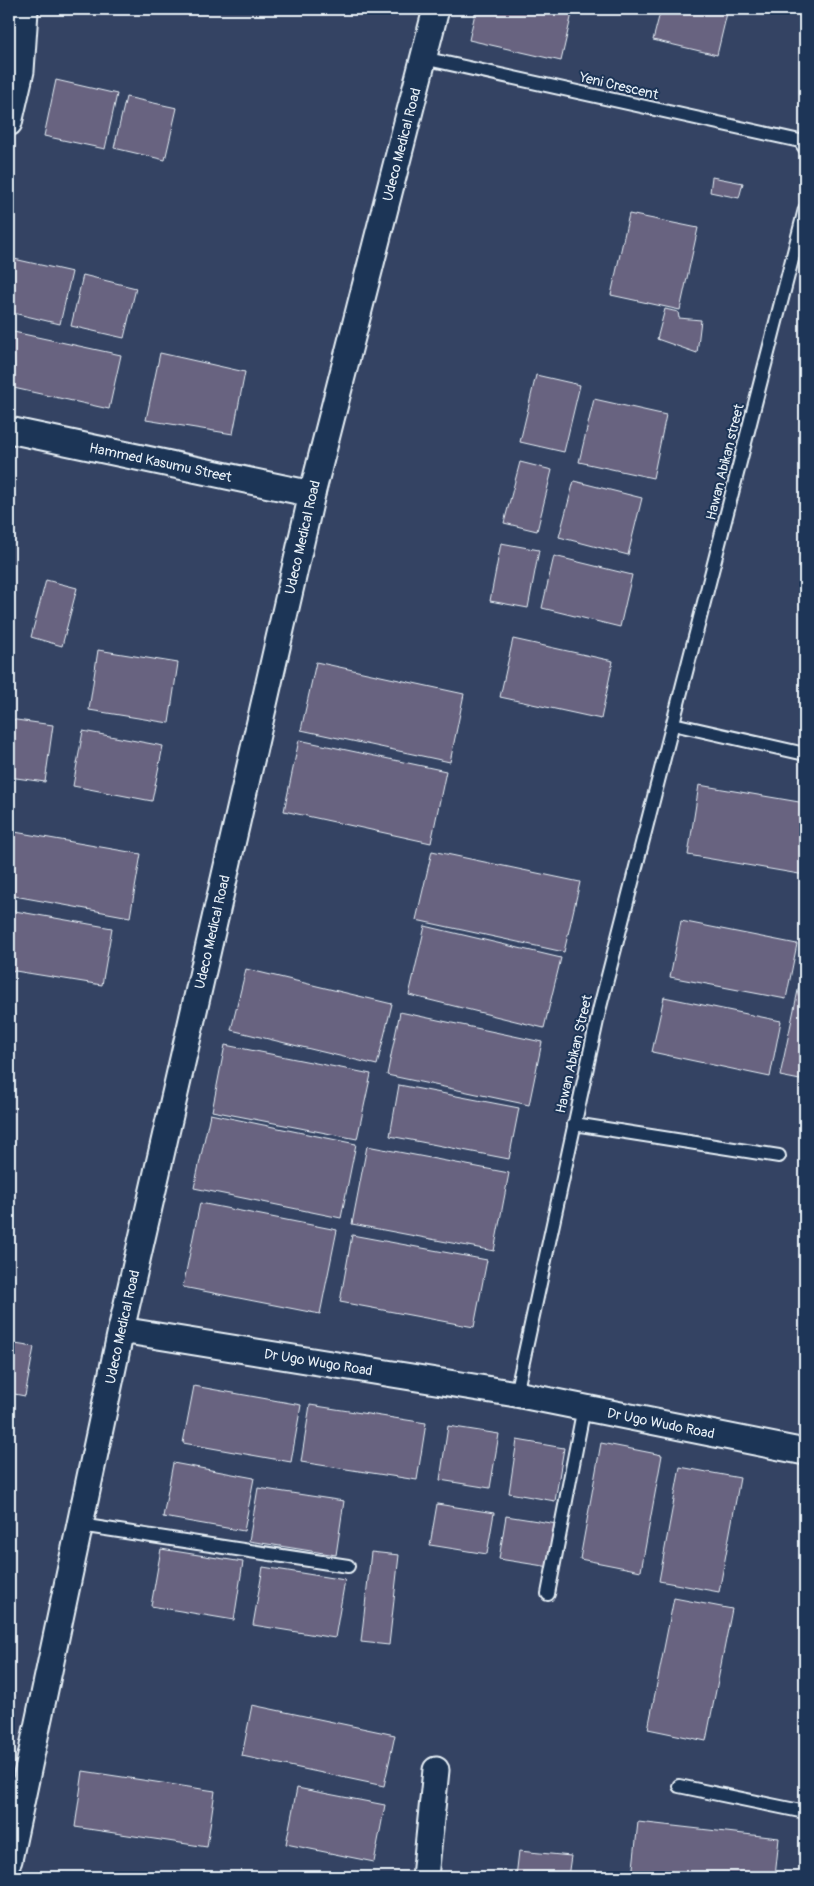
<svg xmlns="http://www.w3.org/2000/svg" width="814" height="1886" font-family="Pangolin,sans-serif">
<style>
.building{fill:#686380;stroke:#e8f1f8}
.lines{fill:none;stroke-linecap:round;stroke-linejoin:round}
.lane-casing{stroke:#e8f1f8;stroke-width:16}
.street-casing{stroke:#e8f1f8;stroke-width:29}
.lane{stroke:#1d3557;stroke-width:12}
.street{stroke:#1d3557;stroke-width:25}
.labels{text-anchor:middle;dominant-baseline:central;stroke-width:4;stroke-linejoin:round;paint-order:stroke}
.street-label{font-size:14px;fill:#e8f1f8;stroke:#1d3557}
</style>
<rect width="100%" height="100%" fill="#344363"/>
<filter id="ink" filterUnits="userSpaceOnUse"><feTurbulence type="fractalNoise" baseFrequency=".02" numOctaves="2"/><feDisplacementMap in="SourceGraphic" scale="10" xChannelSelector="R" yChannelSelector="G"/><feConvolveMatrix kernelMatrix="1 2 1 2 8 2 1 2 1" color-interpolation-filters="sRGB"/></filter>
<g filter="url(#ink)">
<!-- building -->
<g class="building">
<polygon points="476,9 573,9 561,61 469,40"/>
<polygon points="661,9 728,9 717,55 653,40"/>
<polygon points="56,80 117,94 105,149 44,136"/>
<polygon points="126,97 177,108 165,160 114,148"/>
<polygon points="712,177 743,183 739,198 710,192"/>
<polygon points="629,214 698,228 680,310 611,295"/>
<polygon points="14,259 72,272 60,324 9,312 9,279"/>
<polygon points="83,275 136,288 124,338 71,326"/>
<polygon points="665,309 678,312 679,318 701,320 697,353 657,339"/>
<polygon points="9,331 121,355 109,409 9,387"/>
<polygon points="160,353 245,372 233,434 146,420"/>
<polygon points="536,375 580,385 564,452 520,442"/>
<polygon points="594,399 666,415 653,478 579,462"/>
<polygon points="520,462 552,470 537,531 504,523"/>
<polygon points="574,481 642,498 628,555 559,537"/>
<polygon points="501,543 539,550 528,608 490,601"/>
<polygon points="554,556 632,575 620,627 542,608"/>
<polygon points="46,580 77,588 62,646 31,637"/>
<polygon points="513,639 613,661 601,719 500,697"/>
<polygon points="98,650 178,663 169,723 89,710"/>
<polygon points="316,662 464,694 450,762 301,730"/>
<polygon points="9,719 53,725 45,782 9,777"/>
<polygon points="83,731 163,746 152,801 73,786"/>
<polygon points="299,740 446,771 431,843 284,811"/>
<polygon points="699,785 805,803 805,875 688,855"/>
<polygon points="9,831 141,854 130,917 9,895"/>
<polygon points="432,851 580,882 564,952 416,920"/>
<polygon points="9,910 112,928 102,985 9,970"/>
<polygon points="681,921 797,944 786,999 670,977"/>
<polygon points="425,926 561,958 544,1028 409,995"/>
<polygon points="805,957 805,1081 780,1076"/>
<polygon points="246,969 392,1004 377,1065 231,1030"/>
<polygon points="664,997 781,1021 770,1077 652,1052"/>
<polygon points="400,1012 542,1042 529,1105 387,1075"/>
<polygon points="225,1045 371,1074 357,1139 212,1111"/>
<polygon points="399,1085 519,1108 509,1159 390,1136"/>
<polygon points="210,1114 356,1144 341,1218 194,1188"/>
<polygon points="367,1146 509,1173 494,1251 352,1224"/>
<polygon points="200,1203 337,1230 320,1314 183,1287"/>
<polygon points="352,1235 487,1260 474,1327 340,1302"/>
<polygon points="9,1343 34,1347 25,1396 9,1393"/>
<polygon points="194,1386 301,1405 291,1462 183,1443"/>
<polygon points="310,1405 426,1423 417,1480 301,1462"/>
<polygon points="448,1426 499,1434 490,1488 440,1480"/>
<polygon points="517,1440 564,1448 555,1501 509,1493"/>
<polygon points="601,1443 662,1455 641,1571 580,1559"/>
<polygon points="173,1463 254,1478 244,1531 163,1517"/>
<polygon points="680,1467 740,1478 719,1592 659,1581"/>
<polygon points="258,1488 344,1501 336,1555 249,1541"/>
<polygon points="437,1504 494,1513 487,1554 430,1545"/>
<polygon points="506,1516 557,1524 550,1567 499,1559"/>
<polygon points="161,1549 243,1562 234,1620 151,1606"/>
<polygon points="371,1552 399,1555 389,1645 361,1642"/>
<polygon points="263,1567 345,1580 335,1638 253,1625"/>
<polygon points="674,1598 732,1609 706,1741 648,1729"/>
<polygon points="252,1705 395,1735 384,1786 242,1756"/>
<polygon points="83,1771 215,1791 207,1847 75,1827"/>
<polygon points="297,1788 385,1805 374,1862 286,1844"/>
<polygon points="638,1822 779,1838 775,1877 632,1877"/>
<polygon points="519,1851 571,1856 568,1877 516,1877"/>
</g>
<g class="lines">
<!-- lane casing -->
<g class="lane-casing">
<g id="lane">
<polyline points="423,58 800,141 805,148"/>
<polyline points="673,724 805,754"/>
<polyline points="574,1124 779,1156"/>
<polyline points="516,1394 600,1007 805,209"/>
<polyline points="80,1525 348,1566"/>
<polyline points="548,1594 584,1407"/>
<polyline points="679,1786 805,1812"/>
</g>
</g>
<!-- street casing -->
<g class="street-casing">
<g id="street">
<polyline points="9,123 21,71 25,11 22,9"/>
<path id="s1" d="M9,430L312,494"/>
<path id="s2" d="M121,1330L516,1394L805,1452"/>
<path id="s3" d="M9,1860L121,1330L312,494L436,9"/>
<polyline points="425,1877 436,1770"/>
</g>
</g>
<!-- lane -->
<use href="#lane" class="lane"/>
<!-- street -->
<use href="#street" class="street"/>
</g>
</g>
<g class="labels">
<!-- street labels -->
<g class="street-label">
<text transform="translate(619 86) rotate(13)">Yeni Crescent</text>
<text stroke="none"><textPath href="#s3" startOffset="1760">Udeco Medical Road</textPath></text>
<text stroke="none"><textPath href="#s1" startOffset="155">Hammed Kasumu Street</textPath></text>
<text transform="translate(725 462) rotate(-76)">Hawan Abikan street</text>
<text stroke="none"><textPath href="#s3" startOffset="1355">Udeco Medical Road</textPath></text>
<text stroke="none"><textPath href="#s3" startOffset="950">Udeco Medical Road</textPath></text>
<text transform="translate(574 1054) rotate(-77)">Hawan Abikan Street</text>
<text stroke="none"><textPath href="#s3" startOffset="545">Udeco Medical Road</textPath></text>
<text stroke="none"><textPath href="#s2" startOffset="200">Dr Ugo Wugo Road</textPath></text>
<text stroke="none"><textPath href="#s2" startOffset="548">Dr Ugo Wudo Road</textPath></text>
</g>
</g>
<!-- margin -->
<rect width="814" height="1886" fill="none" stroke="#1d3557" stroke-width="30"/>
<rect x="15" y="15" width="784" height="1856" fill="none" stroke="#e8f1f8" stroke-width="2" filter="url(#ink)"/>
</svg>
